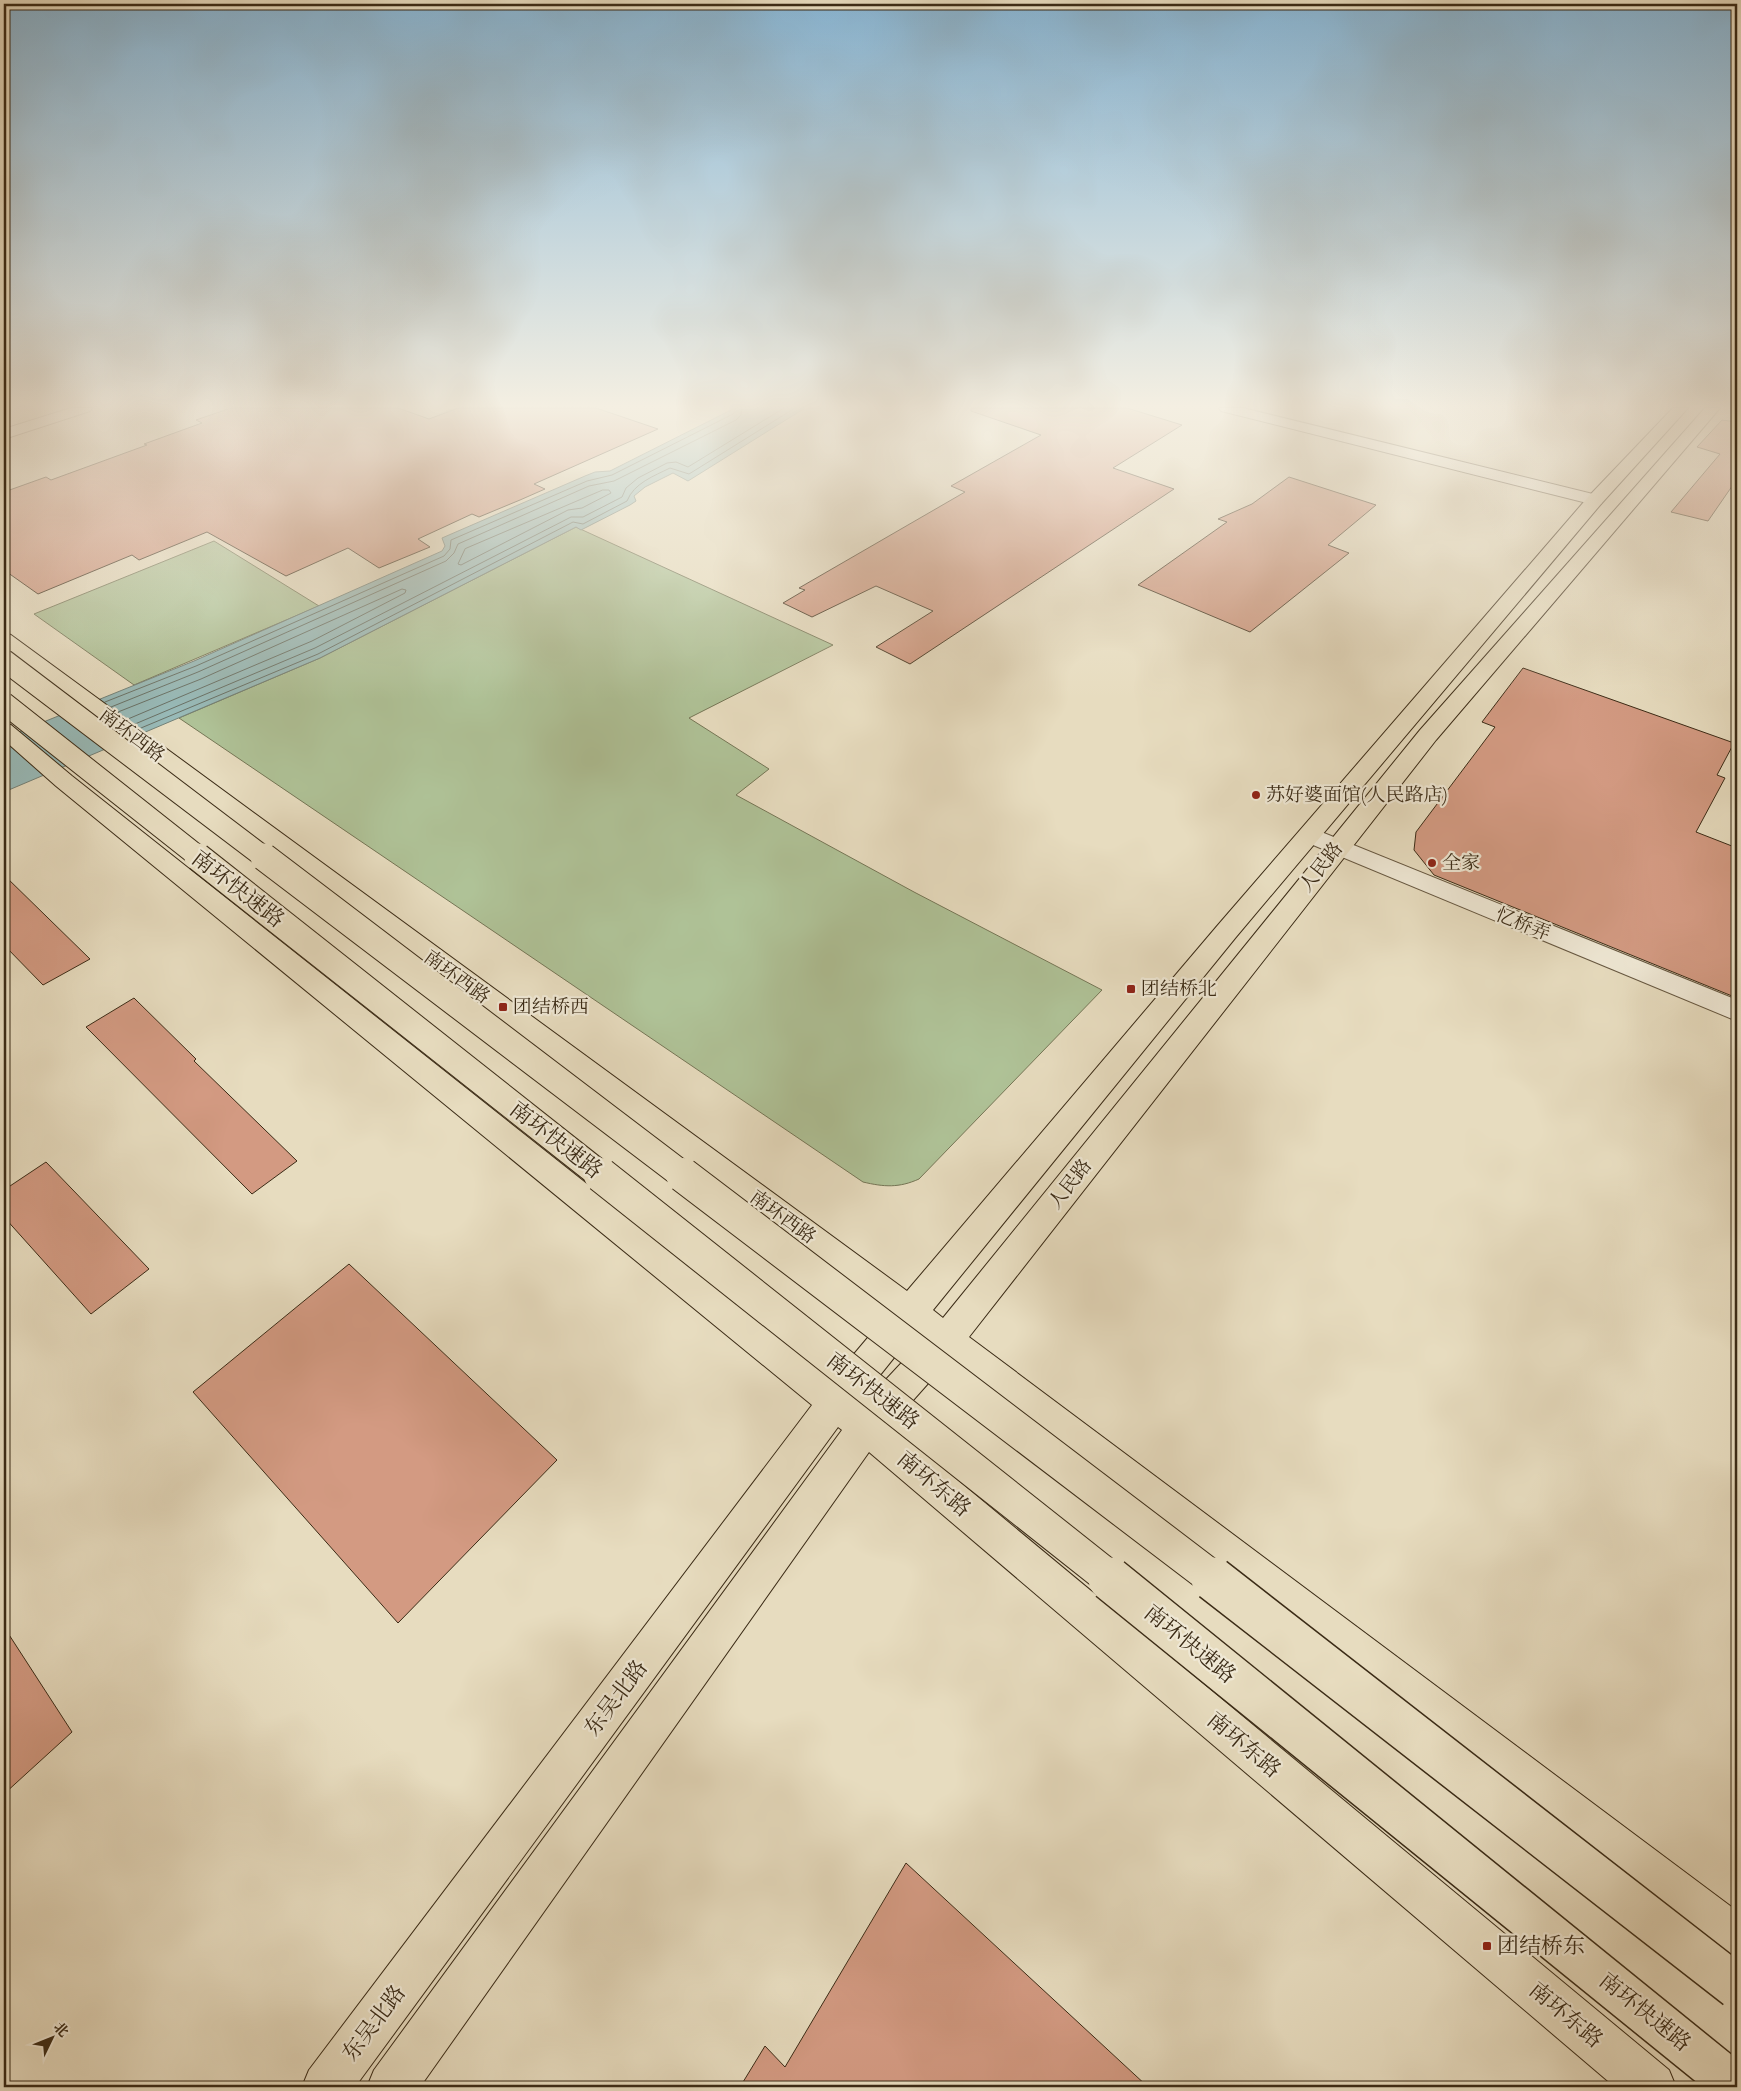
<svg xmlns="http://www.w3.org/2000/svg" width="1741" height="2091" font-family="'IM FELL Double Pica','Noto Serif SC',serif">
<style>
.green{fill:#afc297;stroke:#757656}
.water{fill:#98bab8;stroke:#738177}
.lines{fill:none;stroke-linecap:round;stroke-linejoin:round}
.shore{stroke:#6a7267;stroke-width:1}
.building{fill:#d39a82;stroke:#3b2b16}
.tertiary-casing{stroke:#665740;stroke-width:2}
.primary-casing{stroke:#3b2b16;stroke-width:2}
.tertiary{fill:#efe8d5;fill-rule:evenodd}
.primary{fill:#e7dcbf;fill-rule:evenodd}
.trunk-bridge-far3-casing{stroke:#3b2b16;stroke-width:23;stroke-linecap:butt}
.trunk-bridge-far2-casing{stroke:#3b2b16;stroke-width:29;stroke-linecap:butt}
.trunk-bridge-far1-casing{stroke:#3b2b16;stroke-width:36;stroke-linecap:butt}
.trunk-bridge-casing{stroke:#3b2b16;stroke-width:46;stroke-linecap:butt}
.trunk-bridge-far3{stroke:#e7dcbf;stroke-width:21}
.trunk-bridge-far2{stroke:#e7dcbf;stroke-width:27}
.trunk-bridge-far1{stroke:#e7dcbf;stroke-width:34}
.trunk-bridge{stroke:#e7dcbf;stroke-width:43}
.poi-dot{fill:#8f2418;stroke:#efe8d5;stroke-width:2}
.labels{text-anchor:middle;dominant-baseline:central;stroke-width:4.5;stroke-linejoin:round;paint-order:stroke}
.street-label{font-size:19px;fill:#3b2b16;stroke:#efe8d5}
.poi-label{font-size:19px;fill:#3b2b16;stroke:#efe8d5;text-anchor:start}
.near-street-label{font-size:22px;fill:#3b2b16;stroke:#efe8d5}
.near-poi-label{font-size:22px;fill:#3b2b16;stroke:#efe8d5;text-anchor:start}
</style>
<rect width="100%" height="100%" fill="#e7dcbf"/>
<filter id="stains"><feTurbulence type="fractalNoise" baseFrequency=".004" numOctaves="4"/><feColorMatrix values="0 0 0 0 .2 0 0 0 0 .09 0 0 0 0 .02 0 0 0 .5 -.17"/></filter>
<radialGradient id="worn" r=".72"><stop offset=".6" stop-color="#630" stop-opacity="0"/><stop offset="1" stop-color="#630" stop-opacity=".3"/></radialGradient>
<!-- green -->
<g class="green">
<path d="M576,527L833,645L689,718L769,769L736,795L914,892L1102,990L919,1179C899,1188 884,1187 863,1182L179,718L320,658Z"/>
<polygon points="214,541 319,606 134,685 34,614"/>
</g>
<!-- water -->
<polygon class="water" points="735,408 805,408 688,481 673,473 645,487 634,496 636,501 630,505 581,530 576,527 320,658 4,792 4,738 194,661 442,551 445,546 442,538 585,476 595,472 610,471"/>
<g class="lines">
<!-- shore -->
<g class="shore">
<polygon points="603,490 609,490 611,493 582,508 568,510 461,565 458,564 465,549"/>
<polyline points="105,702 196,666 444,556 450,549 451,540 587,481 612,475 733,414 736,408"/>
<polyline points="111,707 198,672 446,561 454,553 458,544 589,486 614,481 736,420 741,415 742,408"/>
<polyline points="118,712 201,679 402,589 406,590 405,593 312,641 128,719"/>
<polyline points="135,724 315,648 571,517 583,517 622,497 626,488 638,478 667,463 676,462 688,467 784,408"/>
<path d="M141,728L318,654L573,522L583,524L627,501C634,483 654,476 670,468L689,474L795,408"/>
</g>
</g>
<!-- building -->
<g class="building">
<polygon points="231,408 398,408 429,419 458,408 596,408 658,429 534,484 545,489 520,500 479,517 472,514 418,539 430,547 379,568 348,548 286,576 207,532 139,560 132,555 38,594 4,570 4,492 46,477 51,480 147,445 144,444 202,423 196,420"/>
<polygon points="971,408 1127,408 1182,425 1113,468 1174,489 910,664 876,647 933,611 876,586 812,617 783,603 805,590 799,588 965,492 951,486 1041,435 971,411"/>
<polygon points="1722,420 1737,422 1737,479 1708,521 1671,512 1720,454 1697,447"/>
<polygon points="1289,477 1376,505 1328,545 1349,553 1250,632 1138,585 1227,522 1218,519 1252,504"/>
<polygon points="1523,668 1734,743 1717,775 1725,778 1696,832 1737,848 1737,998 1434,875 1414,850 1416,832 1495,727 1482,722"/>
<polygon points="4,875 90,959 43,985 4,945"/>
<polygon points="134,998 196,1059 194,1061 297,1161 252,1194 86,1027"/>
<polygon points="46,1162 149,1269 91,1314 4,1217 4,1190"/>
<polygon points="349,1264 557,1460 398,1623 193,1392"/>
<polygon points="4,1627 72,1732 4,1794"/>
<polygon points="906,1863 1148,2087 740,2087 765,2046 785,2067"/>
</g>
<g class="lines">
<!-- tertiary casing -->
<g class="tertiary-casing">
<g id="tertiary">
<polygon points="71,408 92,408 90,411 4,439 4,429"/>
<polygon points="1219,408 1243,408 1601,496 1603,500 1601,504 1595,505 1221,411"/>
<polygon points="1309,827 1737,1000 1737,1021 1301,840 1297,835 1301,830"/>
</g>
</g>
<!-- primary casing -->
<g class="primary-casing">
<path id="primary" d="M1673,408H1688L1601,504L1236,937L933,1310L943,1318L1420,730L1705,408H1720L1436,740L969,1337L1737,1911V1962L1721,1955L948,1361L891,1425L1669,2070L1676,2087H1615L869,1452L420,2087H367L374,2070L842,1430L838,1427L355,2087H302L309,2070L812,1405L56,786L4,740V723L11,725L72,776L833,1379L887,1315L4,648V633L11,635L907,1291L1218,925L1589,496ZM913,1334L922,1341L864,1403L860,1400Z"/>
</g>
<!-- tertiary -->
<use href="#tertiary" class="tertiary"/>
<!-- primary -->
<use href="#primary" class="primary"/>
<!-- trunk-bridge-far3 casing -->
<g class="trunk-bridge-far3-casing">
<g id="trunk-bridge-far3">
<polyline points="4,660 265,858"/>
<polyline points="4,703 200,858"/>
</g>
</g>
<!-- trunk-bridge-far2 casing -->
<g class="trunk-bridge-far2-casing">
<g id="trunk-bridge-far2">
<polyline points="198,857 603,1177"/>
<polyline points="264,857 685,1177"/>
</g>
</g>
<!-- trunk-bridge-far1 casing -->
<g class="trunk-bridge-far1-casing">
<g id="trunk-bridge-far1">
<polyline points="601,1175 1112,1580"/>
<polyline points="683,1175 1215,1580"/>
</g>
</g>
<!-- trunk-bridge casing -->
<g class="trunk-bridge-casing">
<g id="trunk-bridge">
<polyline points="1110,1579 1737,2087"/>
<polyline points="1213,1579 1737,1987"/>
</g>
</g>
<!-- trunk-bridge-far3 -->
<use href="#trunk-bridge-far3" class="trunk-bridge-far3"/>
<!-- trunk-bridge-far2 -->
<use href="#trunk-bridge-far2" class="trunk-bridge-far2"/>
<!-- trunk-bridge-far1 -->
<use href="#trunk-bridge-far1" class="trunk-bridge-far1"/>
<!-- trunk-bridge -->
<use href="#trunk-bridge" class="trunk-bridge"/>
</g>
<!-- sky -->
<linearGradient id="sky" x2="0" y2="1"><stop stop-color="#88b6d5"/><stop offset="0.58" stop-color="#f4efe2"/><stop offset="1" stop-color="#f4efe2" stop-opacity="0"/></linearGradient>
<rect width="1741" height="700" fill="url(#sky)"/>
<!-- markers -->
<g class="poi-dot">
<circle cx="1256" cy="795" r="5"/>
<circle cx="1432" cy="863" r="5"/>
<rect x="1126" y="984" width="10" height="10" rx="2.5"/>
<rect x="498" y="1002" width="10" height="10" rx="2.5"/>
<rect x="1482" y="1941" width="10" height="10" rx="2.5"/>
</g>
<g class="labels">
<!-- street labels -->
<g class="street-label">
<text transform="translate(132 735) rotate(37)">南环西路</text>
<text transform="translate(1321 867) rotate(-52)">人民路</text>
<text transform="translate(1523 924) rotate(22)">忆桥弄</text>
<text transform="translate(457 977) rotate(36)">南环西路</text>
<text transform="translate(1070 1184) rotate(-52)">人民路</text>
<text transform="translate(783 1217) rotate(36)">南环西路</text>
</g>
<!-- poi labels -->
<g class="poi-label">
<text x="1266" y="795">苏好婆面馆(人民路店)</text>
<text x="1442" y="863">全家</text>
<text x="1141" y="989">团结桥北</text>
<text x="513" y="1007">团结桥西</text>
</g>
<!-- near-street labels -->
<g class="near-street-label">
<text transform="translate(238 889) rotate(38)">南环快速路</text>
<text transform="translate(556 1140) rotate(38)">南环快速路</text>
<text transform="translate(873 1391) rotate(38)">南环快速路</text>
<text transform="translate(934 1484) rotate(40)">南环东路</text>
<text transform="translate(1190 1644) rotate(39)">南环快速路</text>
<text transform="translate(616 1698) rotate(-53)">东吴北路</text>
<text transform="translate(1244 1745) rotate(40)">南环东路</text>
<text transform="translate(1645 2012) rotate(39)">南环快速路</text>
<text transform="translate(1566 2015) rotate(40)">南环东路</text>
<text transform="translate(374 2023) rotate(-53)">东吴北路</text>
</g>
<!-- near-poi labels -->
<g class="near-poi-label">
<text x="1497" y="1946">团结桥东</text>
</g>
</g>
<!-- margin -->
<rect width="1741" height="2091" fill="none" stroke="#e7dcbf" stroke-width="20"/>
<rect x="5" y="5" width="1731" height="2081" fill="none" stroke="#3b2b16" stroke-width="2.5"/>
<rect x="10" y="10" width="1721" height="2071" fill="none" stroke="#3b2b16"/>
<!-- north arrow -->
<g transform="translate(52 2038) rotate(47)" stroke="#efe8d5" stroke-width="4" paint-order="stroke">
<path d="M0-4L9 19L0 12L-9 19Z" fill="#3b2b16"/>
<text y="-8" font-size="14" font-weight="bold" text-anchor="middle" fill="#3b2b16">北</text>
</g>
<rect width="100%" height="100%" filter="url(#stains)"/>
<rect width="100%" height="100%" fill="url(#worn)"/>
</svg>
